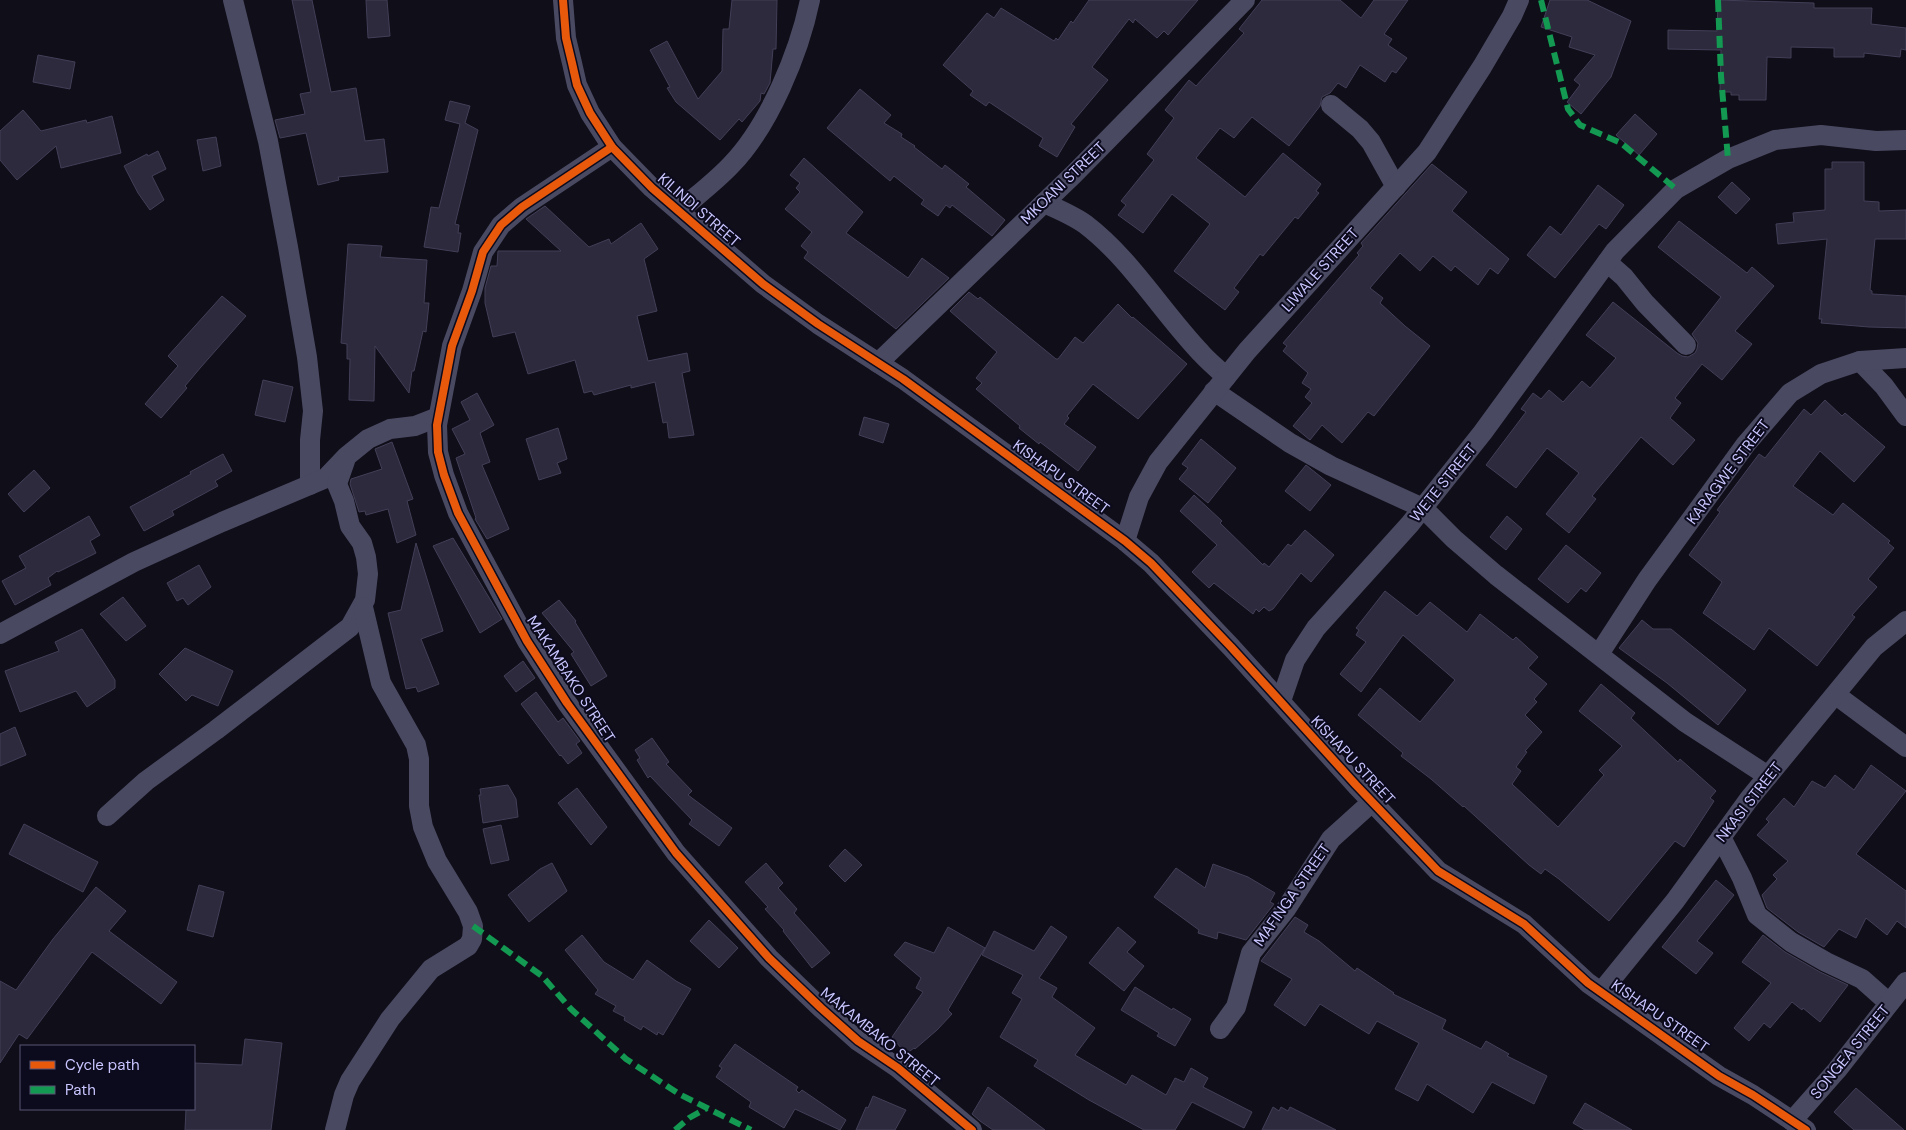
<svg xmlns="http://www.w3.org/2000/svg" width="1906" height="1130" font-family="'DM Sans',sans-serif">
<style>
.building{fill:#2c2a3c;stroke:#423f58}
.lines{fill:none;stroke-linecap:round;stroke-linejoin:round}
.minor{stroke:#494962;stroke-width:20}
.quiet{stroke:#139951;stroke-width:6;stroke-dasharray:12 6;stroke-linecap:butt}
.cycleway-casing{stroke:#0c0a1d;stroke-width:11}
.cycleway{stroke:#e8590c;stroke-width:8}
.labels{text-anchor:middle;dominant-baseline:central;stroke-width:4;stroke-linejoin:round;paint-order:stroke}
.street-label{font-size:15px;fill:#c9c6ff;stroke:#0c0a1d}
</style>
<rect width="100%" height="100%" fill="#100e19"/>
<!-- building -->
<g class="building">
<polygon points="292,0 312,0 331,92 356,88 365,141 384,139 388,172 338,177 339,180 318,185 306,133 280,138 275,120 305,114 300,94 311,92"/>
<polygon points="366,0 387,0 390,36 368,38"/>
<polygon points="732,0 777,0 776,49 773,49 770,83 764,94 761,93 760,101 742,122 739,119 720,140 676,102 667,88 670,87 650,50 667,41 698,99 722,71 723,29 729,29"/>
<polygon points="1089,0 1198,0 1168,35 1164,31 1157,38 1135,19 1133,23 1129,19 1092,67 1108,80 1071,124 1075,127 1057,157 1039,146 1043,138 989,102 986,106 970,95 973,91 943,65 987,13 994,18 1001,8 1054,41 1056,38 1058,40 1071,21 1073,23"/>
<polygon points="1262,0 1340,0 1361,18 1374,0 1408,0 1384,34 1392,39 1388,45 1407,58 1396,73 1392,71 1385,82 1360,65 1346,88 1338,83 1330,93 1322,97 1320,106 1289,146 1252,117 1234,138 1220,128 1196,158 1245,197 1283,153 1321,184 1316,191 1319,193 1298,219 1295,217 1263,256 1260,254 1234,288 1239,292 1225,310 1174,271 1210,224 1172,194 1143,233 1118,215 1126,205 1121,201 1154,160 1147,154 1174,118 1165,110 1189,80 1196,86 1244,33 1239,29"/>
<polygon points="1550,0 1587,0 1631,21 1611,77 1581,114 1567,102 1580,85 1574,80 1595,55 1569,47 1572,37 1541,27"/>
<polygon points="1718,0 1814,3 1814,8 1872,8 1871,24 1906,28 1906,50 1901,49 1900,57 1864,53 1864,57 1834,57 1834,48 1791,47 1791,58 1767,57 1766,100 1739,100 1739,95 1731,95 1731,92 1720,92 1721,50 1668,49 1668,30 1717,31"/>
<polygon points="38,55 75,62 70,89 33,82"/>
<polygon points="860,89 891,115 884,123 902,134 901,137 915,146 914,147 942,169 945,165 969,184 966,187 1005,220 992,236 952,205 950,208 946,205 938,216 921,204 924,200 894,176 890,181 827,128"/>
<polygon points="450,101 470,106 465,123 478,130 455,224 459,225 458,233 461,233 458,252 424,247 431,207 439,208 460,124 445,120"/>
<polygon points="23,110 41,131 86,120 87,123 112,116 121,153 61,168 56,146 17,180 0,160 0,131"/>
<polygon points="1635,114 1657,134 1639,155 1616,135"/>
<polygon points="216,137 221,166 203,171 197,140"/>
<polygon points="158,151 166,169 152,176 164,200 150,210 138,193 124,166 147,154 148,156"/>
<polygon points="804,158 863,212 846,233 908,278 922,258 949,278 896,329 804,258 808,252 801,246 812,232 785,209 800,192 796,188 800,183 790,175"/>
<polygon points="1832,162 1864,162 1864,201 1879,202 1879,211 1906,210 1906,239 1875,239 1870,290 1872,291 1872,294 1906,296 1906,328 1869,327 1821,323 1822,319 1819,319 1827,239 1778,244 1776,224 1794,222 1793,213 1825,210 1825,169 1832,169"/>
<polygon points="1432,164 1467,192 1452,211 1509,259 1498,274 1490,268 1478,285 1455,266 1451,271 1433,256 1420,271 1400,253 1370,288 1383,298 1380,303 1405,326 1430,346 1374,416 1368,412 1342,443 1322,425 1310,440 1293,426 1312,403 1305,397 1311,389 1302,383 1308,373 1283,351 1287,346 1283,343 1359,255 1357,253 1363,246 1361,243"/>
<polygon points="1732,182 1750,199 1736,214 1718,197"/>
<polygon points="1598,185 1624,205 1606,229 1599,224 1555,278 1527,255 1550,226 1561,235"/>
<polygon points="545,206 589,247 609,239 611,244 641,223 658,249 644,259 657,311 637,316 648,361 687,353 690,371 682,373 694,435 669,438 667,422 663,423 655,382 631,388 631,385 594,395 592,391 584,393 575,360 528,374 515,332 493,337 485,303 485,288 491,266 497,266 498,251 561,251 526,219"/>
<polygon points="1679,221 1747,273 1752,267 1774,286 1735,331 1752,344 1722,380 1702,364 1675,398 1681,403 1670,418 1695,440 1673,465 1641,437 1592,496 1596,499 1569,533 1546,514 1579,473 1547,448 1516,488 1486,465 1526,412 1521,409 1533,393 1541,399 1549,390 1563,402 1582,381 1590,388 1616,358 1586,335 1613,302 1677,353 1682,356 1688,357 1695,353 1697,349 1698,343 1692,334 1721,297 1658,247"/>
<polygon points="348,244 382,246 380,257 427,260 424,303 429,303 426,332 423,331 414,371 412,371 409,393 375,346 374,401 349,400 350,359 347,359 347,344 341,343"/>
<polygon points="969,292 978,299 980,297 1056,359 1058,359 1075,337 1083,343 1118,304 1132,318 1133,317 1187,364 1138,419 1093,384 1067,416 1069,418 1064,424 1096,447 1078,471 1040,442 1039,444 1019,428 1020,426 976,389 982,383 976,378 997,352 950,311"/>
<polygon points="222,296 246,316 201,367 185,386 187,388 161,418 145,404 178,366 168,356"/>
<polygon points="263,380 293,387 285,422 255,415"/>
<polygon points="477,393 494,425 480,433 490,462 482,465 509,529 487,539 475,519 476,518 456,458 465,454 452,429 470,420 461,402"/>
<polygon points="1825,400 1842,416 1845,413 1885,447 1854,482 1820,451 1793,486 1833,515 1843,503 1890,541 1888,543 1894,548 1868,579 1877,587 1852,615 1855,617 1817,666 1769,628 1754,650 1703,613 1722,582 1689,555 1720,512 1717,510 1759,454 1765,458 1804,409 1811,415"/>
<polygon points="864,417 889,424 883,443 859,435"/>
<polygon points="558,428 567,459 557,463 561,473 539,480 526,439"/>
<polygon points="1201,439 1236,468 1208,503 1179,479 1188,468 1182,464"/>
<polygon points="392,442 413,499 407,501 416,535 397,543 388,509 366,515 365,511 359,512 350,484 351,479 382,469 375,449"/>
<polygon points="223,454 232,471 215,481 218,486 172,511 174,515 144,531 130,507 191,474 190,472"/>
<polygon points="1306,465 1331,485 1310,511 1285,491"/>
<polygon points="34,470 50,488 24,512 8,494"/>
<polygon points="1194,495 1222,521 1220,523 1263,565 1264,563 1269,567 1288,544 1291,546 1305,530 1334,555 1311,582 1301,573 1273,609 1269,611 1264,607 1259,612 1256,609 1253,614 1214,583 1209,588 1192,572 1217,545 1180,511"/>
<polygon points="89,516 100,535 90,541 96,553 58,572 57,571 48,578 51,585 15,605 2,581 26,568 19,556"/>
<polygon points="1507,516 1522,529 1506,550 1490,537"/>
<polygon points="453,538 502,619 480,633 433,546"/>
<polygon points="416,543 443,631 421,639 439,684 418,692 416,687 406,689 388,613 401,610"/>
<polygon points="1566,545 1601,573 1586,592 1581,588 1568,603 1538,579"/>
<polygon points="199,565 211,587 188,605 183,598 177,601 167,583"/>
<polygon points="1385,591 1417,616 1430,602 1467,632 1480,614 1513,640 1516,637 1538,657 1528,668 1547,684 1534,699 1537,702 1525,715 1542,732 1525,751 1527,752 1516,767 1521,771 1512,784 1558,827 1604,775 1599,770 1622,746 1579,711 1601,684 1635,713 1631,718 1678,762 1680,759 1716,791 1710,798 1714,801 1684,847 1675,841 1609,921 1559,879 1545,869 1541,874 1529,865 1464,806 1463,807 1431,779 1401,756 1403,753 1358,715 1380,688 1420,722 1455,680 1403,635 1361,692 1340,674 1366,642 1356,635 1359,630 1356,628"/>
<polygon points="123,597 146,626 126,641 100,614"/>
<polygon points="559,600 576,621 575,622 607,676 591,686 571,654 574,652 542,613"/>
<polygon points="1642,620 1653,629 1671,629 1746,690 1718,725 1667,683 1619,648"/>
<polygon points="82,629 115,680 115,688 87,707 76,691 20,712 5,671 59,651 55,642"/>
<polygon points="185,648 233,671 218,706 192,695 186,701 159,674"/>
<polygon points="523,661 535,678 516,692 504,676"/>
<polygon points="536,692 558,722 563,718 580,741 576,744 582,753 568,764 561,755 560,756 521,704"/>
<polygon points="15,727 26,755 0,766 0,734"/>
<polygon points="652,738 669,762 666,764 692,791 688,795 732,828 719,846 689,824 692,820 650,776 648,778 637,760 640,758 635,750"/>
<polygon points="1871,765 1906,791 1856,854 1906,891 1906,928 1897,921 1887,935 1866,918 1856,938 1839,929 1824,947 1798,932 1767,908 1762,895 1777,879 1773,875 1788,861 1757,835 1769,822 1766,819 1784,798 1794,807 1812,781 1825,788 1835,775 1854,790"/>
<polygon points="508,785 516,799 518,817 483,823 479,795 481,795 480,789"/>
<polygon points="577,788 607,827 591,845 558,803"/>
<polygon points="24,824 98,862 83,892 9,854"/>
<polygon points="501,825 509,860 491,864 483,829"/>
<polygon points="845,849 862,865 845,882 829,866"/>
<polygon points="552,863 567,891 529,922 508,895 540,869"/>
<polygon points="766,863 783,883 778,888 797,909 794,913 830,953 812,968 783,931 784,930 765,909 768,907 745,882"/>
<polygon points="1213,864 1248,877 1275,893 1270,902 1274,904 1246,940 1218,932 1217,939 1198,933 1199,930 1154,897 1176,868 1205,888"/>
<polygon points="1716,880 1734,895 1697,941 1713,953 1696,974 1662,947"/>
<polygon points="199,885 224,892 213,937 187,930"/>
<polygon points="96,887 126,911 109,931 177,982 161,1004 92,952 27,1039 19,1034 0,1063 0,981 16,990 53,939"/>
<polygon points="1295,917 1308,925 1304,932 1319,941 1355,971 1357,968 1394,993 1393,994 1446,1020 1442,1029 1481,1049 1486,1041 1509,1054 1507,1056 1547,1076 1534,1104 1492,1082 1473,1113 1427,1084 1418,1101 1395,1089 1419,1043 1377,1021 1369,1034 1320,1004 1305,1026 1274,1005 1292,979 1261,961"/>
<polygon points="709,920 738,948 719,968 690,941"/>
<polygon points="1051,926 1067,937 1039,978 1057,988 1052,997 1095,1028 1075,1055 1126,1085 1132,1075 1166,1095 1175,1078 1184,1082 1191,1068 1208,1078 1203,1087 1252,1112 1244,1128 1192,1102 1175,1130 1144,1130 1089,1100 1034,1066 1038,1060 1000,1037 1022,999 1012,993 1023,975 982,955 994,931 1034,951"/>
<polygon points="948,927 985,948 948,1010 952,1014 937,1030 915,1049 914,1048 906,1054 892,1037 923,992 916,988 921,978 894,955 905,942 934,953"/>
<polygon points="1118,927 1136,942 1127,952 1144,966 1124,991 1089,963"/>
<polygon points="582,935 604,962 633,980 647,960 676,981 691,989 663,1035 658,1032 657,1035 643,1026 641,1030 624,1020 625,1017 613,1011 616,1006 595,994 598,990 565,950"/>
<polygon points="1763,935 1785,952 1820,972 1848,985 1820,1022 1803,1008 1802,1010 1792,1002 1770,1028 1764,1023 1749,1041 1734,1028 1771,983 1742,962"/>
<polygon points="1135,987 1172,1010 1173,1008 1191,1019 1175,1046 1157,1036 1159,1033 1121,1010"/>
<polygon points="245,1039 282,1043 271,1130 185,1130 186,1109 194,1109 194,1063 242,1065"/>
<polygon points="735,1044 798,1087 796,1090 799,1093 802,1090 846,1120 840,1130 795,1109 784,1128 749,1107 751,1102 716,1077 722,1068 719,1066"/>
<polygon points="988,1087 1004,1099 1045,1130 993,1130 980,1121 972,1114"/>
<polygon points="1856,1088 1904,1130 1854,1130 1834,1112"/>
<polygon points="873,1096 906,1110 895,1130 856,1130 866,1107 868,1108"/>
<polygon points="1585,1103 1632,1130 1585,1130 1573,1123"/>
<polygon points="1273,1107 1279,1111 1281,1107 1288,1111 1290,1107 1336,1130 1262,1130"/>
</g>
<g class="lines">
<!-- minor -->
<g class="minor">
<polyline points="233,0 268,141 288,247 307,357 313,411 310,440 310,485"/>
<polyline points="563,0 566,38 572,63 577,85 590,113 612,147 652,188 763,284 818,324 903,379 1125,541 1151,563 1231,647 1356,785 1438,871 1524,924 1588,983 1719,1076 1753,1095 1806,1130"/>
<polyline points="1331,105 1360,129 1371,142 1396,187"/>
<polyline points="612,147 522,207 501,225 483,252 472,291 452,346 437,425 438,452 444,475 458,513 527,641 567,703 676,853 769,958 821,1008 858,1041 898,1068 972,1130"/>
<path d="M1044,203C1058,209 1072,215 1085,224C1131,259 1161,311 1201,353C1208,361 1218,369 1226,377"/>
<path d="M679,211C696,196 715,182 731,165C769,126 799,53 810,0"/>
<polyline points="1607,262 1624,277 1645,303 1686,345"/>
<polyline points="1860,361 1884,386 1906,416"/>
<polyline points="878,363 1074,174 1245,0"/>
<polyline points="1214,391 1290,443 1331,466 1423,508 1454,539 1496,575 1685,722 1768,776"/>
<polyline points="1125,541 1139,497 1158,462 1247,351 1427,152 1482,67 1512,16 1519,0"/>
<polyline points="0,634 134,562 222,522 326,478 347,456 368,439 390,429 415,426 438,417"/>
<polyline points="1599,654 1647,580 1746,444 1790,393 1821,374 1860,361 1906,358"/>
<polyline points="1836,695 1906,747"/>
<polyline points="1281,701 1295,660 1316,628 1410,524 1483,432 1615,251 1676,189 1728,159 1775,140 1821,135 1876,141 1906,140"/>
<polyline points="107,816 146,781 216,730 350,627 365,600 368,574 366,557 362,543 350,526 344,501 337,484 345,461"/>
<polyline points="1721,837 1742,878 1757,915 1791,942 1826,962 1862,979 1889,1003"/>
<polyline points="1601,992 1675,901 1749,799 1874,647 1906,621"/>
<polyline points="1220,1029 1236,1007 1251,953 1286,909 1331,839 1372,802"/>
<polyline points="1792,1121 1837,1070 1906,982"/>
<polyline points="335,1130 344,1095 350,1081 390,1019 431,969 468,946 472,939 473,926 468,912 437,861 423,827 419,806 419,759 416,745 381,683 363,607"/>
</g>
<!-- quiet -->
<g class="quiet">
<polyline points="1541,0 1568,109 1580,125 1621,143 1676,189"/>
<polyline points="1718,0 1721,76 1728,159"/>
<polyline points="473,926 542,976 571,1009 626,1059 679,1094 751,1130"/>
<polyline points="675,1130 689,1118 707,1108"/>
</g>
<!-- cycleway casing -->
<g class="cycleway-casing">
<g id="cycleway">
<polyline points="563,0 566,38 572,63 577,85 590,113 612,147 652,188 763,284 818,324 903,379 1125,541 1151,563 1231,647 1356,785 1438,871 1524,924 1588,983 1719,1076 1753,1095 1806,1130"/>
<polyline points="612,147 522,207 501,225 483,252 472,291 452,346 437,425 438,452 444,475 458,513 527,641 567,703 676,853 769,958 821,1008 858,1041 898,1068 972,1130"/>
</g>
</g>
<!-- cycleway -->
<use href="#cycleway" class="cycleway"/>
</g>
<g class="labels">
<!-- street labels -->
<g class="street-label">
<text transform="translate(1063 183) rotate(-44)">MKOANI STREET</text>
<text transform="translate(699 210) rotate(41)">KILINDI STREET</text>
<text transform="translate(1320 270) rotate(-48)">LIWALE STREET</text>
<text transform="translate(1728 472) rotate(-53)">KARAGWE STREET</text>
<text transform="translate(1061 477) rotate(36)">KISHAPU STREET</text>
<text transform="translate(1443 483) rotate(-51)">WETE STREET</text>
<text transform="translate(571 679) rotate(57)">MAKAMBAKO STREET</text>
<text transform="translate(1353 760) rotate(47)">KISHAPU STREET</text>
<text transform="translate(1749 802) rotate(-52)">NKASI STREET</text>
<text transform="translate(1292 895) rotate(-55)">MAFINGA STREET</text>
<text transform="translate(1660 1016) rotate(35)">KISHAPU STREET</text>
<text transform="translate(880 1037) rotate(39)">MAKAMBAKO STREET</text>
<text transform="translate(1850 1052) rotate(-51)">SONGEA STREET</text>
</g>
</g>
<!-- legend -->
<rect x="20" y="1045" width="175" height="65" fill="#0c0a1d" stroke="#585577"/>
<rect x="30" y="1061" width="25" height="8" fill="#e8590c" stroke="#585577"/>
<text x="65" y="1070" font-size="15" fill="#c9c6ff">Cycle path</text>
<rect x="30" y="1086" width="25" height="8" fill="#139951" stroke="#585577"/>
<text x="65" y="1095" font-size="15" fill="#c9c6ff">Path</text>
</svg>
